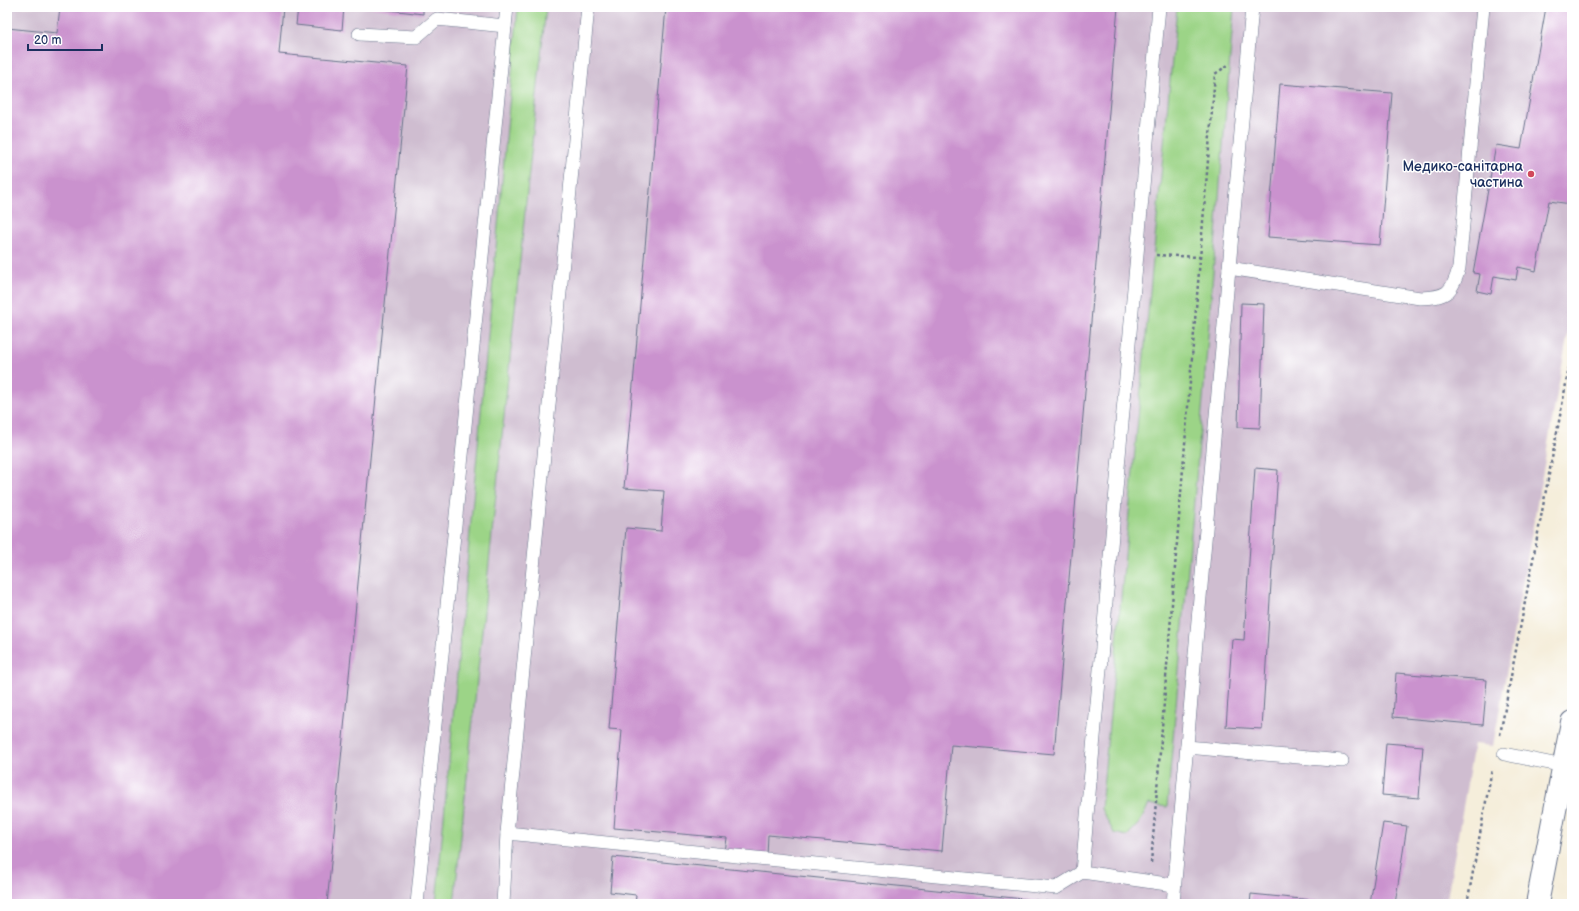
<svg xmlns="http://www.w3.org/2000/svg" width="1579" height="911" font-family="'Balsamiq Sans',sans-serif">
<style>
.industrial{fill:#cfbdd0}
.green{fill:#9cd487;stroke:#5c8272}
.building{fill:#ca92ce}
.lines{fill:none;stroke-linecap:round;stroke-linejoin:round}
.service-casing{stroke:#67728a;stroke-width:14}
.tertiary-casing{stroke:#67728a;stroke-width:24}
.path{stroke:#67728a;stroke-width:2.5;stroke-dasharray:3 3;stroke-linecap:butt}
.service{stroke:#fff;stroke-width:13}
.tertiary{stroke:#fff;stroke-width:22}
.poi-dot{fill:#d1495b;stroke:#fff;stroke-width:1.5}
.labels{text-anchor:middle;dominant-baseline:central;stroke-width:3;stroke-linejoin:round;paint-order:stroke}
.poi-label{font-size:14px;fill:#1b2f5e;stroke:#fff;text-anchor:end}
</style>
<rect width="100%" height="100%" fill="#fff"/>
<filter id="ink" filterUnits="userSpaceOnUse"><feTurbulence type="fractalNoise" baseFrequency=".025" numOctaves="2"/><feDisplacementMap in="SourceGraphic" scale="8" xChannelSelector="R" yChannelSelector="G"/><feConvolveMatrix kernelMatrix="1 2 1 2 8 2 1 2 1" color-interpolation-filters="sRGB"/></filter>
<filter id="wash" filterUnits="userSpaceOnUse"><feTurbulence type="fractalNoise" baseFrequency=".012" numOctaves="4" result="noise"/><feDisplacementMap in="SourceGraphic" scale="16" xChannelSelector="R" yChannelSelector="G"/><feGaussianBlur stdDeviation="0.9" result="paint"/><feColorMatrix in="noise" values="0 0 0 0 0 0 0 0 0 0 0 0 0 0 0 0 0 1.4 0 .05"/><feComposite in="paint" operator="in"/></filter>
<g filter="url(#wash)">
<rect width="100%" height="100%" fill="#f5eedb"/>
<!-- industrial -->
<polygon class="industrial" points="7,7 1572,7 1572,311 1493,746 1474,744 1446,904 7,904"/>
<!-- green -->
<g class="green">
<polygon points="518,7 546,7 454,904 436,904"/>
<polygon points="1177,7 1234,7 1203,399 1167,807 1149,804 1140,822 1127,836 1114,833 1101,809"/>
</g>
<g id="blocks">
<!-- building -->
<g class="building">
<polygon points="60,7 283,7 279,54 408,66 327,904 7,904 7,28 57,33"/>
<polygon points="298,7 344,7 342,30 296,25"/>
<polygon points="364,7 423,7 423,14"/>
<polygon points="666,7 1118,7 1054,754 951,745 942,851 768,835 767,856 725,852 727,838 614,828 622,730 609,729 626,528 661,531 664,491 624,488"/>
<polygon points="1546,7 1572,9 1571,204 1549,201 1536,271 1518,267 1516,280 1494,276 1491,294 1477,291 1480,274 1473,273 1496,145 1521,149"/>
<polygon points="1280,84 1392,93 1380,245 1268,237"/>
<polygon points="1241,303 1264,304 1260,428 1238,427"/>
<polygon points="1255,468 1278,470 1262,729 1226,727 1232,639 1244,640"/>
<polygon points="1396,673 1487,680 1483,725 1393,717"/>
<polygon points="1386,743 1423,746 1419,798 1382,795"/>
<polygon points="1383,823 1407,826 1395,904 1370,904"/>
<polygon points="613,857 1063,903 1063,904 635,904 636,895 610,892"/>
<polygon points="1251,894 1342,903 1342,904 1250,904"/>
</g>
</g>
</g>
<g filter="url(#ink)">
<use href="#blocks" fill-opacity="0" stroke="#67728a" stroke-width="1"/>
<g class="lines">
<!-- service casing -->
<g class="service-casing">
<g id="service">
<polyline points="359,34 416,37 437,19 505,26"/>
<path d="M1229,268L1420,298C1446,297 1452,294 1459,268L1483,7"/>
<polyline points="1187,747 1342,761"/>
<polyline points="1504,754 1564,766"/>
<polyline points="507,833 1056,888 1082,872 1174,885"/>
<polyline points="1082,872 1159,7"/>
<polyline points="417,904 507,7"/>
<polyline points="503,904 507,833 588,7"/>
<polyline points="1173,904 1252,7"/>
</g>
</g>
<!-- tertiary casing -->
<g class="tertiary-casing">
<polyline id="tertiary" points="1537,904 1572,722"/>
</g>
<!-- path -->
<g class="path">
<polyline points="1156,255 1200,257"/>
<polyline points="1500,735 1572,352"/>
<polyline points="1151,863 1215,74 1228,65"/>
<polyline points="1467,904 1492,769"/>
</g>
<!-- service -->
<use href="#service" class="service"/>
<!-- tertiary -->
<use href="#tertiary" class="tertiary"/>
</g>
</g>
<!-- markers -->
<circle class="poi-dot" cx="1531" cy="174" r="4"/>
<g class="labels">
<!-- poi labels -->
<g class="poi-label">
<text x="1523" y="166">Медико-санітарна<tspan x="1523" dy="16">частина</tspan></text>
</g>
</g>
<!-- margin -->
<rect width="1579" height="911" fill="none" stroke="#fff" stroke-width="24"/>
<!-- scale -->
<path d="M28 44v6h74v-6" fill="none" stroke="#1b2f5e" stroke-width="2"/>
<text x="34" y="44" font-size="12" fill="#1b2f5e" stroke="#ffffff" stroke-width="3" paint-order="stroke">20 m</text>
</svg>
